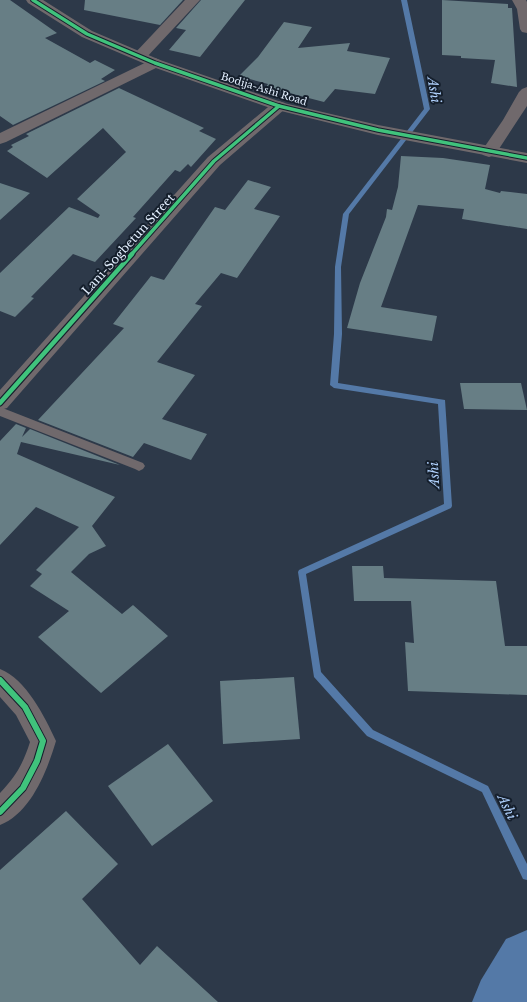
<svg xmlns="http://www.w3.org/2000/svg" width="527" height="1002" font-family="'Libre Baskerville',serif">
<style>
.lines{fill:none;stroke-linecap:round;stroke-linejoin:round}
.stream{fill:#5479a7;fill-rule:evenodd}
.river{fill:#5479a7;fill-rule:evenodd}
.building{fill:#677e85}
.service{fill:#70696c;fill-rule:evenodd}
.minor{fill:#70696c;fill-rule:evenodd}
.tertiary{fill:#70696c;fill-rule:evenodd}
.cycleway-far2-casing{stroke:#151f2c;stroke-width:5.5}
.cycleway-far1-casing{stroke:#151f2c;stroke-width:7}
.cycleway-casing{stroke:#151f2c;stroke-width:8}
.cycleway-far2{stroke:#40c37c;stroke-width:3.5}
.cycleway-far1{stroke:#40c37c;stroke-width:4.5}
.cycleway{stroke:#40c37c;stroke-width:6}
.labels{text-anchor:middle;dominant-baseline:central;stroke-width:4;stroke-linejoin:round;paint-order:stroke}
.far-street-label{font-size:10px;fill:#e3effe;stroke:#151f2c}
.street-label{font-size:12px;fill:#e3effe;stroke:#151f2c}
.water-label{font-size:13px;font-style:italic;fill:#b0d1fd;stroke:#151f2c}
</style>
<rect width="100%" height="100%" fill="#2d3949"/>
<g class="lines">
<!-- stream -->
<polygon class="stream" points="401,0 407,0 430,109 349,214 341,267 342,334 338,383 445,400 452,506 451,508 306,574 321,672 373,730 488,786 527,864 527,880 523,879 482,792 367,736 314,677 298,572 299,570 444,504 438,404 334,388 330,385 334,334 335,267 343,214 424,109"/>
<!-- river -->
<polygon class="river" points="527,930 527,1002 472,1002 481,980 506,939"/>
</g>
<!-- building -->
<g class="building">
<polygon points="0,0 10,0 57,33 45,38 90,63 95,60 115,70 101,79 105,81 13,125 0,116"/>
<polygon points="85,0 183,0 160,25 84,10"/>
<polygon points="201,0 245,0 200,57 169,50 186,30 176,28"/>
<polygon points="442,0 508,4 508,8 512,8 517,87 491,83 495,60 461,58 461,56 442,55"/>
<polygon points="284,22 312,27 298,48 350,43 347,51 390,58 375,94 335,89 324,102 266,87 268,84 239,76 258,57"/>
<polygon points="119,88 204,128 199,131 216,139 191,167 188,164 180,172 175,170 133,217 136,218 95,262 73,254 31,297 34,298 15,317 0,311 0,273 69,207 98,218 100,215 77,199 126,152 103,128 47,178 7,151 13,147 11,145 29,136 26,134"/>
<polygon points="401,156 443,158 490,165 485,189 500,193 501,191 527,194 527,229 462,219 464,209 418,205 381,307 437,316 432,341 347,328 360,283 386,217 387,209 392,210 398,187"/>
<polygon points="248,180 271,187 254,209 280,216 237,278 221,273 195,304 202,306 157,362 195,375 162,419 207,434 191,460 144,443 133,457 38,420 124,328 113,324 151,276 164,280 215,207 225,210"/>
<polygon points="0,183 30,193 0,220"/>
<polygon points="460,383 521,383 527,410 464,409"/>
<polygon points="16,424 26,428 22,437 30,429 120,465 21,442 17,454 115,497 92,526 106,546 89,554 71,572 122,614 133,605 168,636 101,693 38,637 69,611 30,586 42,574 36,570 79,527 36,507 0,545 0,441"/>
<polygon points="352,566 383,566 384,578 496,581 505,646 527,646 527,695 408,691 405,642 414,643 411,601 354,601"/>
<polygon points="294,677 300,739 223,744 220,681"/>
<polygon points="168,744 213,801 152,846 108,786"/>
<polygon points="66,811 118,864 82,899 140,965 157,946 218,1002 0,1002 0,870"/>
</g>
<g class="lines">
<!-- service -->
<polygon class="service" points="0,407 143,463 145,466 143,469 139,471 135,469 0,416"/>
<!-- minor -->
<g class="minor">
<polygon points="185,0 200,0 145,59 140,60 135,59 133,56 135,53"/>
<polygon points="512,0 526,0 527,2 527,33 522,32 520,29 517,9"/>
<polygon points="155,58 160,60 163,63 160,66 6,142 0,144 0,133"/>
<polygon points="527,87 527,106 495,155 489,157 483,155 481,152 503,120 519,92 522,89"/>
<polygon points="279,101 285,103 287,106 285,109 220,165 7,408 0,410 0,390 208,157 273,103"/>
<path d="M0,669C26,679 45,717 56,741C47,771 31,813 0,825V793C16,776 23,764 30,742L16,715L0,697Z"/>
</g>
<!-- tertiary -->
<polygon class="tertiary" points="26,0 43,0 92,31 160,60 284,103 378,125 527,153 527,163 378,135 273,109 150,66 82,37 28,3"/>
<!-- cycleway-far2 casing -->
<g class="cycleway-far2-casing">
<g id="cycleway-far2">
<polyline points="33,0 87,34 155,63 279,106 378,130 527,158"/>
<polyline points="131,255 214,161 279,106"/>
</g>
</g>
<!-- cycleway-far1 casing -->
<g class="cycleway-far1-casing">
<polyline id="cycleway-far1" points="0,403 132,254"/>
</g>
<!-- cycleway casing -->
<g class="cycleway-casing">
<polyline id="cycleway" points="0,680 25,707 43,741 37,761 23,788 0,812"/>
</g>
<!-- cycleway-far2 -->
<use href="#cycleway-far2" class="cycleway-far2"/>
<!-- cycleway-far1 -->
<use href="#cycleway-far1" class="cycleway-far1"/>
<!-- cycleway -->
<use href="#cycleway" class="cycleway"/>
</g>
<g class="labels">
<!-- far-street labels -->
<g class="far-street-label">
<text transform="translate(264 89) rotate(17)">Bodija-Ashi Road</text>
</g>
<!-- street labels -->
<g class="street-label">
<text transform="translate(128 244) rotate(-48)">Lani-Sogbetun Street</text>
</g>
<!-- water labels -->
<g class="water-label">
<text transform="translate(434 90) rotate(81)">Ashi</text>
<text transform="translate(434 475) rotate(-93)">Ashi</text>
<text transform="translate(507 807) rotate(64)">Ashi</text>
</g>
</g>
</svg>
